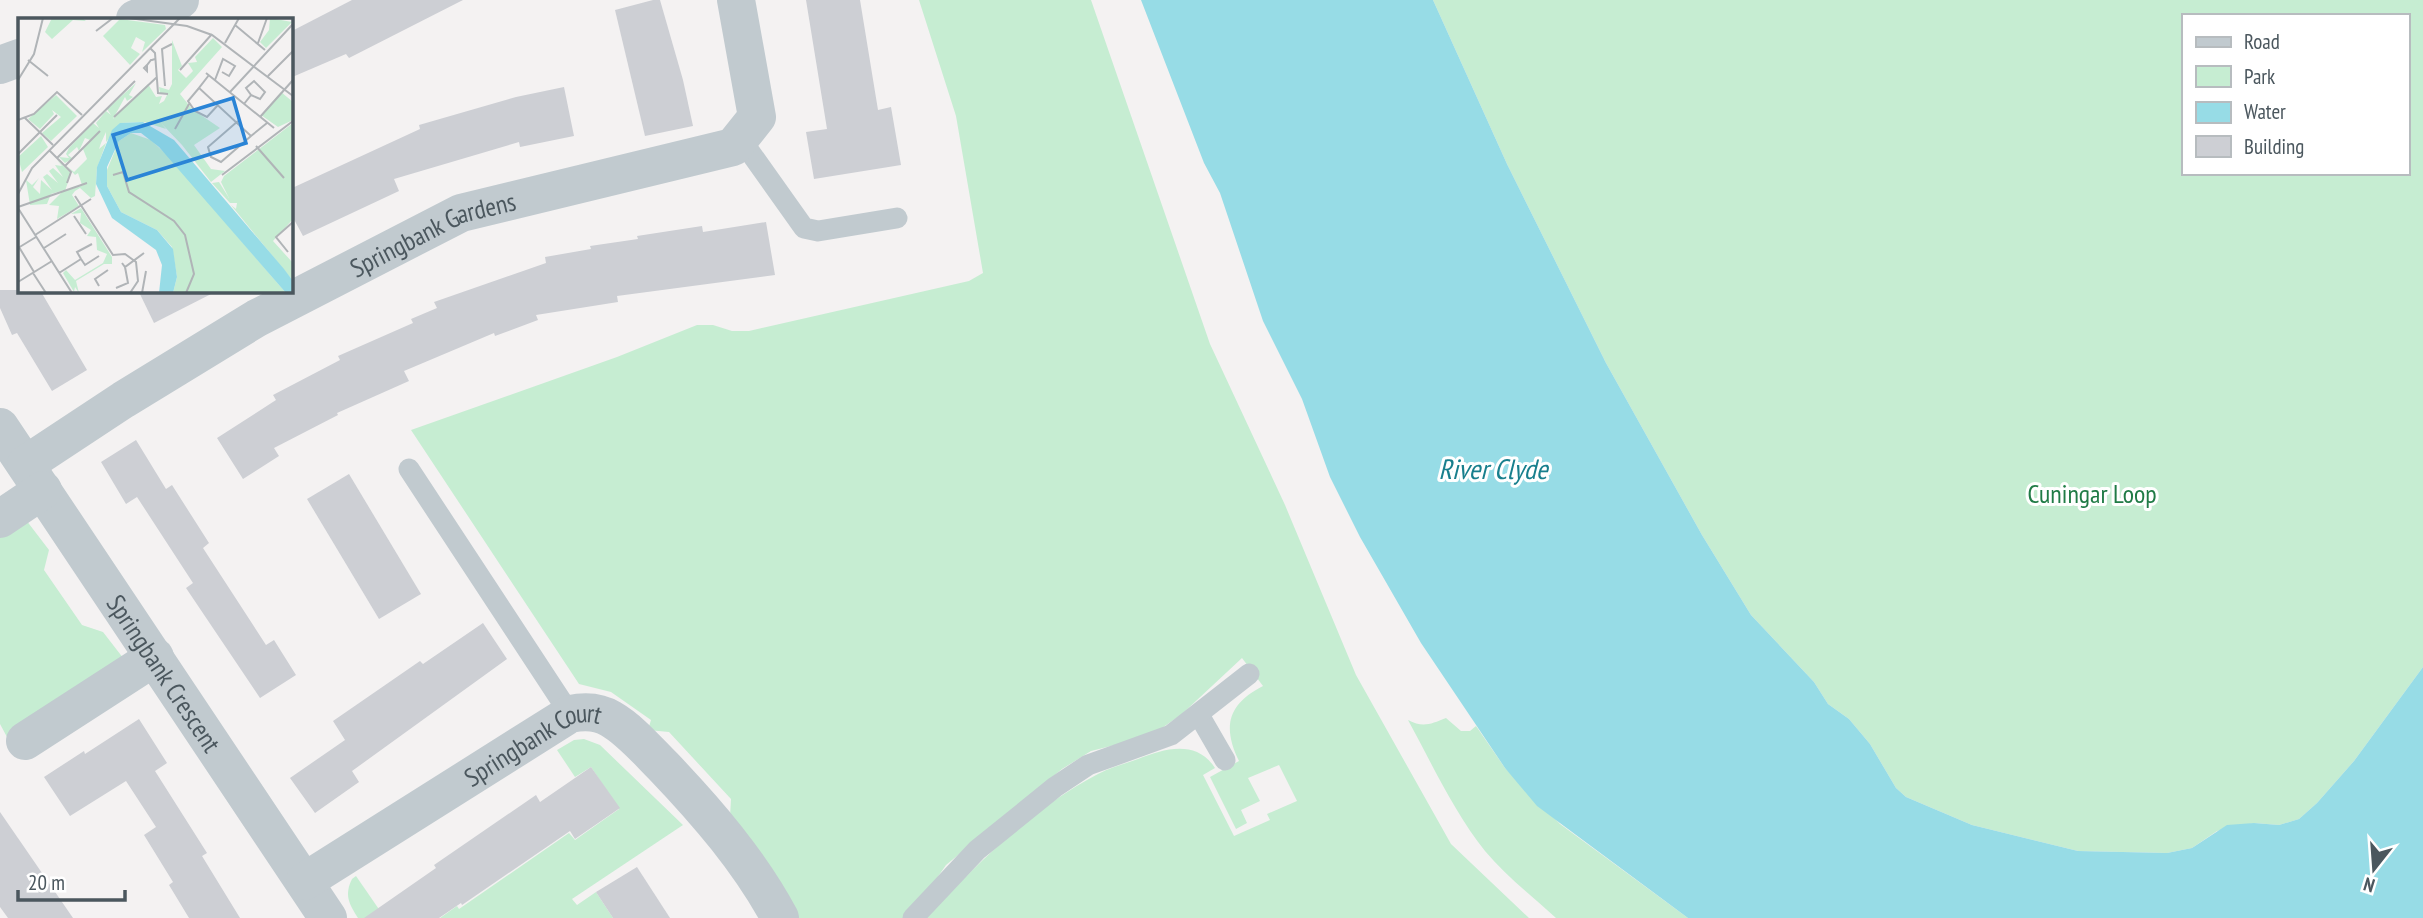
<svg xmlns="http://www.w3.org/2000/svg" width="2423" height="918" font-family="'PT Sans Narrow',sans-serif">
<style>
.green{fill:#c6edd2;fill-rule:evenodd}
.water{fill:#97dce6}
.building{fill:#cdcfd4}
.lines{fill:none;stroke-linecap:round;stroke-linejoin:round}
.service{stroke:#c1cacf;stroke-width:21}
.minor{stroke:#c1cacf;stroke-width:38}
.labels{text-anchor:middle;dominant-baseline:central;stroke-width:6;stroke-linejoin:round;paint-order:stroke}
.street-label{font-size:26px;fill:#4b575e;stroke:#fff}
.park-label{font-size:26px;fill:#207b46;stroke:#fff}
.water-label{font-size:28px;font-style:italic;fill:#187f8d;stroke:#fff}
.inset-road{fill:none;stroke:#b0b4b7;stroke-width:2}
.view{fill:#2a84d6;fill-opacity:0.15;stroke:#2a84d6;stroke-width:3.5}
.inset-edge{fill:none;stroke:#4b575e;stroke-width:3.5}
</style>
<rect width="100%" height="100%" fill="#f4f2f2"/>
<!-- green -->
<g class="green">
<path d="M919,0H1091L1210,344L1285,505L1356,675L1451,844L1529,918H926C977,864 1031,809 1098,774C1111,767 1125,764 1138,759C1164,749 1196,739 1215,768L1203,775L1234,836L1270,820L1267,814L1297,801L1279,765L1248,778L1260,801L1241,810L1247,823L1236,829L1210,777L1239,761C1222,726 1228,704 1263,686L1242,658L1182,714L1162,728L1131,741L1091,751L1062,769L946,865L923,898L903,918H796L730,817L731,799L669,732L648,730L651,720L611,692L579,684L411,430L617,357L697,325H713L732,331H749L969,281L983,273L956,116Z"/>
<path d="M1433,0H2423V667L2354,761L2317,803L2299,819L2279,825L2254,823L2217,831L2192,848L2167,853L2078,851L1972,825L1906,797L1896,788L1870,744L1849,719L1828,704L1814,682L1751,615L1702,535L1606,363L1507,164ZM2183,16H2407V173H2183Z"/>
<polygon points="23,516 49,550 44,570 82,625 103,632 127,663 7,737 0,724 0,532"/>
<path d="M1446,718L1461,731H1470L1476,726L1505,768L1560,824L1688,918H1556C1532,896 1506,876 1485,851C1454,812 1432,764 1408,720C1423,728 1431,724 1446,718Z"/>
<polygon points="584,739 600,745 683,825 572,899 577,905 596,892 613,918 440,918 457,906 459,909 569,833 575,840 619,809 591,767 575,777 557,750 574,740"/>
<path d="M356,876L385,918H358C349,904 344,895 352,879Z"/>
</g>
<!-- water -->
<polygon class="water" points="1141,0 1433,0 1507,164 1606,363 1702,535 1751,615 1814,682 1828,704 1849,719 1870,744 1896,788 1906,797 1972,825 2078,851 2167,853 2192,848 2227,825 2254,823 2279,825 2299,819 2317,803 2354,761 2423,667 2423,918 1688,918 1537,806 1505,768 1421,643 1360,537 1330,477 1302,399 1263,321 1220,193 1204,163"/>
<!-- building -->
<g class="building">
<polygon points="352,0 463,0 349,58 346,54 290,78 290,32"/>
<polygon points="653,0 660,0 683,80 693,126 645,136 615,10"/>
<polygon points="806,0 860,0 878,110 891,107 901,165 814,179 806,132 827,129"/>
<polygon points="564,87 574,136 520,147 519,142 394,179 399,191 303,236 290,212 290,189 420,129 419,125 516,97"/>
<polygon points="766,222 775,275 617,296 618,302 536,315 538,320 495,336 494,333 404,371 409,381 337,413 338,415 274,448 279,456 243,479 217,438 276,400 273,395 340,360 338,356 413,323 411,319 437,308 434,302 546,263 545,257 591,249 590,246 638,239 637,236 702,226 703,232"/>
<polygon points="0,290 40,290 87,370 52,391 17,333 12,335 0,308"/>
<polygon points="138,290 219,290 154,323"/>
<polygon points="136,440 166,489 172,485 209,543 203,548 266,645 274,640 296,675 260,698 186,588 193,583 137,497 126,504 101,462"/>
<polygon points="349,474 421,594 379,619 307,499"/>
<polygon points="483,623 507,659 352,771 359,782 315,813 290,778 345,740 333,721 420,661 423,664"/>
<polygon points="139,719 167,763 155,771 207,853 202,856 240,918 189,918 169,885 173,882 144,835 156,827 126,781 70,816 44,777 84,751 85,754"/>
<polygon points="591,767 620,808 575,839 570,831 462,905 461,903 439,918 364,918 436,868 434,865 536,795 540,802"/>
<polygon points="0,812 73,918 8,918 0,907"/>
<polygon points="637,867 670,918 613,918 596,892"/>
</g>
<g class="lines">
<!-- service -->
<g class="service">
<polyline points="740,138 804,228 818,231 897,218"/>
<polyline points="409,469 570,714"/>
<polyline points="1199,715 1225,760"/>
<polyline points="913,918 977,850 1055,787 1088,765 1171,735 1249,674"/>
</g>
<!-- minor -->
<g class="minor">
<polyline points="135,19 180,0"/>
<polyline points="0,65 19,58"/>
<path id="s1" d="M0,427L328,918"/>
<path id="s2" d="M26,464L123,400L257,318L461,213L733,147L757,117L736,0"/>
<polyline points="0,519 43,490"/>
<polyline points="25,741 155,657"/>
<path id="s3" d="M305,881L570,714C584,711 598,711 611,719C630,730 647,750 663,766C707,812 750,862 780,918"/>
</g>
</g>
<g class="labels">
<!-- street labels -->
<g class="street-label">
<text stroke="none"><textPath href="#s2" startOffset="469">Springbank Gardens</textPath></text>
<text stroke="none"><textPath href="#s1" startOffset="296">Springbank Crescent</textPath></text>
<text stroke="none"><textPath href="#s3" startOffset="268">Springbank Court</textPath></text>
</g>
<!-- park labels -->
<g class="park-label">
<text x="2092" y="493">Cuningar Loop</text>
</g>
<!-- water labels -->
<g class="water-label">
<text x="1493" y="468">River Clyde</text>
</g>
</g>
<!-- overview -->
<g transform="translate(18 18)">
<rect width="275" height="275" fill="#f4f2f2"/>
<path d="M34,0H64L68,3L55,2L34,21L27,14ZM252,0L274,4L248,30L242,24L251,12ZM102,1L147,7L148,11L124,34L127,24L118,19L113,30L122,36L112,47L85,18ZM195,20L204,29L162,76L174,91L202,110L176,127L193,151L207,153L193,164L164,127L143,105L148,111L126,104L103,105L88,124V114L83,125L81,131L88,125L79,150L77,178L73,180L62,170L57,173L54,177L61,188L39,201L41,188L31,187L46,172L33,176L29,186L12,187L8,162L14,167L21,160L15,169L22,176L23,162L34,172L25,159L29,156L40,165L31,153L35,150L45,159L37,147L44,148L39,142L53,155L47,173L69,166L64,167L60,155L57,157L49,148L56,154L69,141L65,131L82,113L72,122L67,120L61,133L59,129L50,137L54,140L52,142L47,145L41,139L51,140L48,136L51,130L75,105L81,110L78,105L88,93L93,97L89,91L118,65L111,77L115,79L109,83L107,79L95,101L130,66L138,79L144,78L141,86L146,83L150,75H142L141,69L151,72L154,66V22L164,48L160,52L168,60L175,53L170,45L179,44L177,39ZM263,74L275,84V102L260,109L243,97ZM38,77L59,98L33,123L24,115L43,99L34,92L36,96L22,111L10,101ZM275,105V201L255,223L275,245V263L213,187L218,191L219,185H212L194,165L201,164L211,180L203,164L206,158ZM113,115L133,122L152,140L268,275H155L159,259L154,229L139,212L103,194L89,168V152L101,123ZM23,118L30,129L4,154L0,139ZM63,190L94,239V246H86L58,263L61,275L57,269L56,274L45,255L48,252L57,262L85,245L89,236L79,232L78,219L69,218L73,212L62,205L63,195L53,196Z" fill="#c6edd2"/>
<path d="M125,104L156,122L266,251L275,263V275H268L141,129L123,115H113L101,123L89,149V168L103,194L139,212L155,231L159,259L155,275H141L144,247L138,232L94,200L78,166L79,149L94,112L102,105Z" fill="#97dce6"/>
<path class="inset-road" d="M111,0L169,8L194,17L275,78M217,7L247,32M78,13L95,0M207,25L221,0M240,25L249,0M132,30L137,35L140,75L150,76M10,42L30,58M129,47V53L126,50L129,47L133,42H134L137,41M162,52L194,16M188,55L256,110M191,57L181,70L233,118L249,105M250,58L275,33M0,62L16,36L25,0M197,62L205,41L217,48L211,58L204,54M147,68L144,31L154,26M181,70L170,83L177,93L189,99L200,87M212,74L275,6M226,86L233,77L228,70L236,63L247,74L242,81L233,77M96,99L139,59M242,99L275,62M7,100L35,127M0,102L16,96L39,74L64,97M220,103L190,129L193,139L203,144L233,118M157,111L171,86M238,128L266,160M31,132L53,154L49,165M0,136L39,97M39,140L117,63M47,148L82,113M95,157L105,154L111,174L156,203L167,217L176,256L168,275M204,157L275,103M0,176L14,150L162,0M57,178L95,237L107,236L118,244L120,263L112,275M0,189L69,165M0,190L54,275M56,198L68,216M17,217L73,181M74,226L59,234L63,241L67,247L81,238M1,229L16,254M0,230L18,219M26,230L48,216M270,234L258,219L275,204M104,245L107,249L126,235M15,255L28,275M41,255L63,241M0,264L34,243M81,268L77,261L90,252M98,270L110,265L107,249M124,275L128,253"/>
<path class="view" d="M215,80L228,125L109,162L95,117Z"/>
<rect width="275" height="275" class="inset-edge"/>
</g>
<!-- legend -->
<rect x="2182" y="14" width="228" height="161" fill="#ffffff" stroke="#b7bcbf" stroke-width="2"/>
<rect x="2196" y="37" width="35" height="10" fill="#c1cacf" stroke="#b7bcbf" stroke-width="2"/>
<text x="2244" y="49" font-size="21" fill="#4b575e">Road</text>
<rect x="2196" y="66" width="35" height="21" fill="#c6edd2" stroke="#b7bcbf" stroke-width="2"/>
<text x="2244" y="84" font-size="21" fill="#4b575e">Park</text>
<rect x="2196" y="102" width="35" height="21" fill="#97dce6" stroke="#b7bcbf" stroke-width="2"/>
<text x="2244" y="119" font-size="21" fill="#4b575e">Water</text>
<rect x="2196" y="136" width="35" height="21" fill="#cdcfd4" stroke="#b7bcbf" stroke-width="2"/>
<text x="2244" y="154" font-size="21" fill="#4b575e">Building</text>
<!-- north arrow -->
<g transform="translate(2374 869) rotate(197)" stroke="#ffffff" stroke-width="5" paint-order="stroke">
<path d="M0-5L12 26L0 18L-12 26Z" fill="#4b575e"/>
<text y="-10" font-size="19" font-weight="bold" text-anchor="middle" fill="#4b575e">N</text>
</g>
<!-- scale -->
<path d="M18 890v10h107v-10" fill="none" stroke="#4b575e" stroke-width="3.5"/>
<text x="28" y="890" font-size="21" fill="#4b575e" stroke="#ffffff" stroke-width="5" paint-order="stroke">20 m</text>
</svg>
